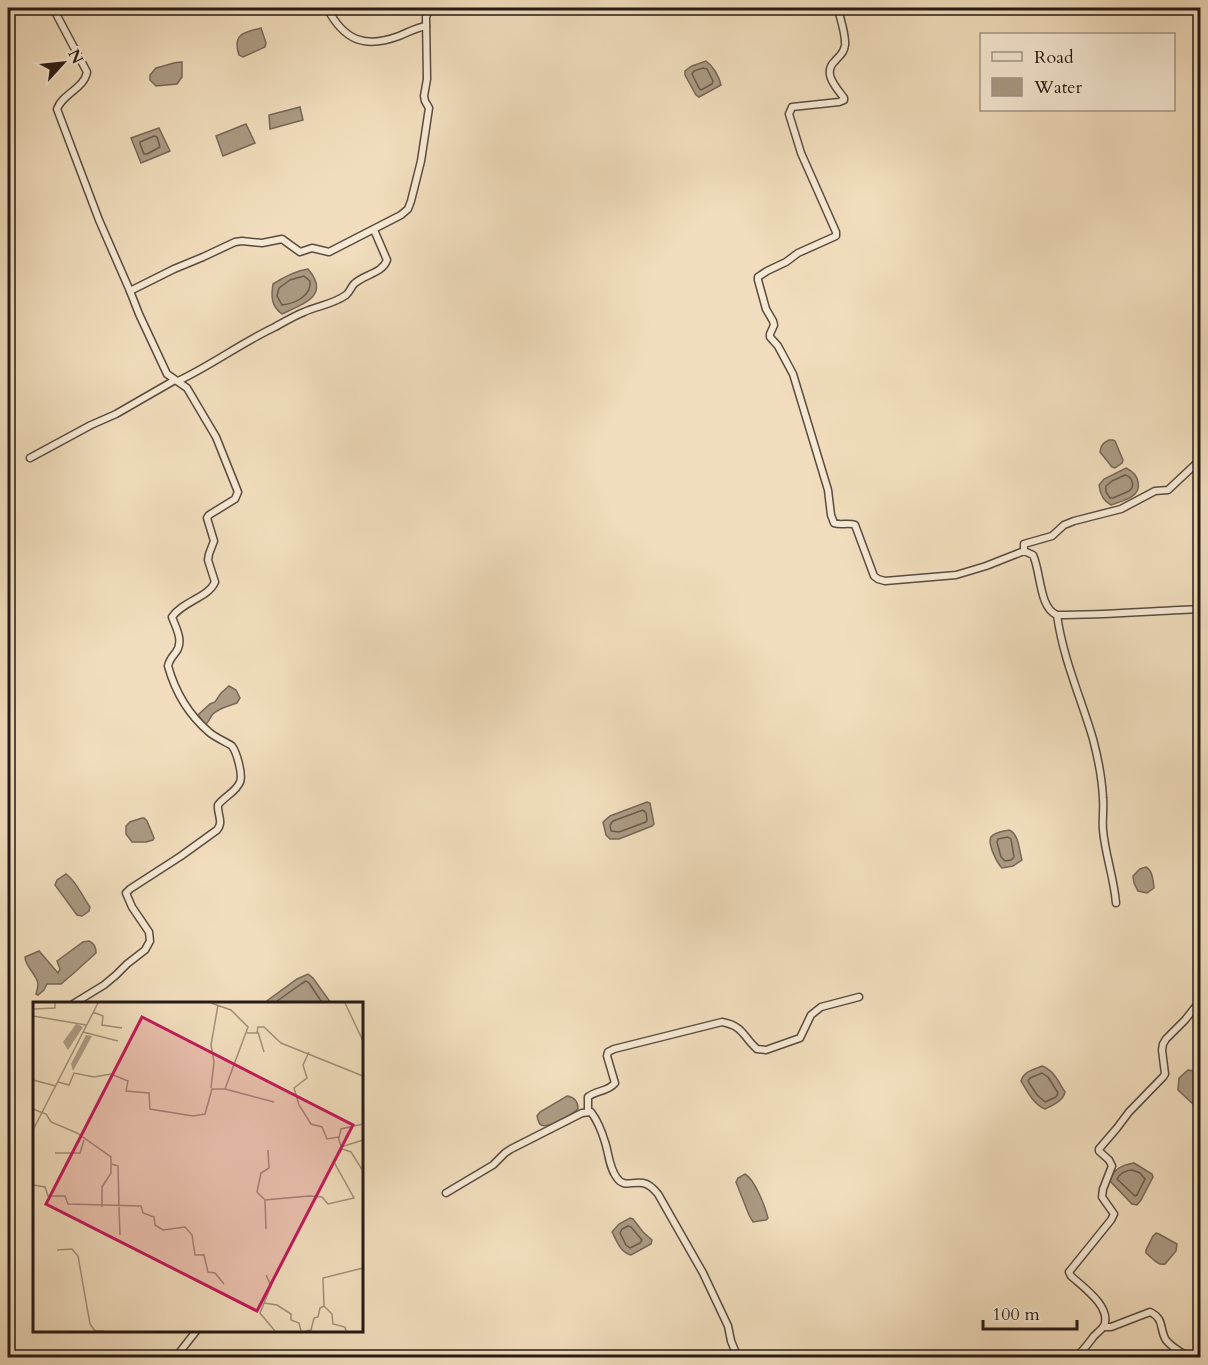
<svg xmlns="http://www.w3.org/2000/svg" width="1208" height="1365" font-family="Cardo,serif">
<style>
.water{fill:#ac9b84;stroke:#776758;stroke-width:1.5}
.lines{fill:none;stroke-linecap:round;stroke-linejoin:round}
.shore{stroke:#6a5a4c;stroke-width:1.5}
.street-casing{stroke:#5a4b3f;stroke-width:9}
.street{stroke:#f6e9d4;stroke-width:6}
.inset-road{fill:none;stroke:#a08f7a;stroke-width:1.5}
.view{fill:#c2185b;fill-opacity:0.15;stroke:#c2185b;stroke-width:3}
.inset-edge{fill:none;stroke:#271a15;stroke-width:3}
</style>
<rect width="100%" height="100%" fill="#f1ddbd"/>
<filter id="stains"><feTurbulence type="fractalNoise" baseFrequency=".00333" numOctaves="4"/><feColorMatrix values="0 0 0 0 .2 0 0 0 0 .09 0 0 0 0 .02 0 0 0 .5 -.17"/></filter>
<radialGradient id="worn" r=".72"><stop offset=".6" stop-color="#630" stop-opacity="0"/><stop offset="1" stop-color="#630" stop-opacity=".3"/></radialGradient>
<!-- water -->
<g class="water">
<path d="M261,28L266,43L265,47L243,57L239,55C232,34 244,32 261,28Z"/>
<path d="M706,61C713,66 719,76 721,85L699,97L696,95L685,75V71L692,66Z"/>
<path d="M182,62V77L177,84L156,86L150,80V75L156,68C165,66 173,62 182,62Z"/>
<polygon points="300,107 303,120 270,129 269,115"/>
<polygon points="246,124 255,143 223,156 216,136"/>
<polygon points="159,128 170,151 141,163 131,138"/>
<path d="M308,269C331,296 303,304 282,314C271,306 271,296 273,284C284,277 295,271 308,269Z"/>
<path d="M1109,440H1113L1115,441L1123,460L1122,463L1115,468L1112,467L1100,452C1101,445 1103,443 1109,440Z"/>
<path d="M1126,468C1132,471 1137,475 1138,482C1142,497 1122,501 1111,505C1103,501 1100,494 1099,485L1104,479Z"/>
<path d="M229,686L236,690L240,698L237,703C229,706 218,708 212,715C210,718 209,722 206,724L203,723L198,715L210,704L215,702L221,693Z"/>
<polygon points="647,802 650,803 654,824 652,826 619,839 610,839 606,835 603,822 610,816"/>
<polygon points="142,818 144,818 147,821 154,838 153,840 146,842 132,842 126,834 126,826 130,822"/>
<path d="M1009,830C1019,834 1019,850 1022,860L1013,866L1002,868C997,863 987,843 991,837C994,832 1004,831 1009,830Z"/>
<path d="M1146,867C1153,871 1153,881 1154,888L1147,893L1138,891L1134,883L1133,876L1140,869Z"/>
<path d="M66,874C78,883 81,895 90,907L89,911L82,916L77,915L55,885L57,880Z"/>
<path d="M89,941C94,943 96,947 96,953L75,972L61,984H47L44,990L38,995L36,994C37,990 38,987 38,984C37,974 25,967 25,957L39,951L58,973L60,969L57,961L83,942Z"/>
<polygon points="308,974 313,978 331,1003 265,1003 268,1000 297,979"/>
<path d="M1042,1066C1054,1070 1059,1083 1065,1092C1063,1101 1053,1105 1045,1109C1033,1104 1028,1092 1021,1081C1024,1071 1033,1070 1042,1066Z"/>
<polygon points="1188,1070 1194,1071 1200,1077 1200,1108 1194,1105 1178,1090 1179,1078"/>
<path d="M567,1096C574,1097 578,1101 578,1109C572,1114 548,1129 541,1125C538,1123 538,1119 537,1116L540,1112Z"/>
<path d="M1134,1163L1152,1174L1153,1177L1141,1200L1137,1205L1132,1204L1110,1181C1113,1169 1122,1165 1134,1163Z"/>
<path d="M745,1174C755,1180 765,1206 768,1218L766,1220L753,1222L749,1215L736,1182L738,1178Z"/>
<path d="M630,1218L633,1219L643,1232L652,1240L651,1244L631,1255C620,1252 617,1241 612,1232L619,1224Z"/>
<path d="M1156,1233L1159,1234L1177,1244L1176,1251L1165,1264C1158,1266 1152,1258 1146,1253V1250L1153,1236Z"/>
</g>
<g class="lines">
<!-- shore -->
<g class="shore">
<polygon points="703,68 707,69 713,81 712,84 701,90 699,88 692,74 694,71"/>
<polygon points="154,136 157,137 160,147 147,154 144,154 140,144 140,142"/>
<path d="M304,276L310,281C312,296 294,304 282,305L277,296L279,288L290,280Z"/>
<path d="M1125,475C1131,476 1134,483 1132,488L1129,491L1113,498H1110L1106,492V486L1112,481Z"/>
<polygon points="643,810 646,813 647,820 646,822 619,832 611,831 610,825 613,821"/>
<polygon points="1008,837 1011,839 1014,857 1011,860 1005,861 1001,857 997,842 998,839"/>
<polyline points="273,1004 301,984 306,981 309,983 323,1004"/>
<polygon points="1042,1073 1048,1077 1058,1093 1056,1097 1045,1102 1037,1095 1028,1081 1030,1078"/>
<path d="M1132,1170L1140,1173L1145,1179L1137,1195L1135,1196L1117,1179C1119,1174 1126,1170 1132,1170Z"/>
<polygon points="628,1226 631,1227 642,1240 640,1243 630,1248 626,1245 620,1233 622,1229"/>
</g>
<!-- street casing -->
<g class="street-casing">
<g id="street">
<path d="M53,8L87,72C84,89 63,93 57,109L99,220L130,291L139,314L167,374L187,388L200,410L216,437L238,492L235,499L209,515L207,518L214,541L209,554L208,560L215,582C208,598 183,601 172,617C176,628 184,641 176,652C172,657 169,660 168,666C175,691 189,715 209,732C214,737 230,744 232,746C237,753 243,775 240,782C236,792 225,796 218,805C217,814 224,822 217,830L181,856L130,889L126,893L132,907L149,932L150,941L145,950L127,964L116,975L104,985L73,1004"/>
<path d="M327,8C344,40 364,49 399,36C409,32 415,28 426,26"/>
<path d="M838,8C840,19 846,34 845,45C844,53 840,55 835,61C822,73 836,87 844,98V100L839,102L792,107L789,114L801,153L836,232V236L798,253L786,262L767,271L758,277V280L766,309L773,321L774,325L770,334V337L778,346L793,374L828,490L831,515L834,523C841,526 848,522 855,525L874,576L878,579L885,581L956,575L986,566L1024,551L1033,555C1041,572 1039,608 1057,615C1105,615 1152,611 1200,609"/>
<polyline points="130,291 174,269 203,257 235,242 242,241 262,243 282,239 300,252 312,248 329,252 401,215 408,209 411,201 421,161 429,108 425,101 424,96 427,79 426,17 430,8"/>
<path d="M178,381C212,365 241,343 275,327C284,322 294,316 304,312C317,306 334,304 346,295C350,292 351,287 354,284C364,274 382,274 387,260L374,230"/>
<polyline points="30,458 91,425 116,414 175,380"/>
<polyline points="1024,551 1024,544 1052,536 1064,525 1074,521 1121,509 1155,491 1168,490 1200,460"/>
<path d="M1057,615C1063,659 1081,698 1093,739C1098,758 1102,779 1103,798C1104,809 1102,820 1103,830C1105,854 1114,878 1116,903"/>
<path d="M588,1111V1097C596,1090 608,1092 615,1083L607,1056L608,1052L614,1049L722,1022C744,1026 743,1037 757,1049L766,1050L800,1038L811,1015L821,1007L859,997"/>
<path d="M446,1193L493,1165L505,1153L511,1149L582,1113L591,1112C597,1120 602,1132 605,1142C609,1154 609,1168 617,1178C624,1188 632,1181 643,1183C649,1184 654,1189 658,1194L703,1273L728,1326L731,1341L738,1358"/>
<path d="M1103,1327H1111L1150,1312C1165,1319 1159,1329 1166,1340C1172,1348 1182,1352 1189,1358"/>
<polyline points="175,1358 197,1330"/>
<path d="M1075,1358C1083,1351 1088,1344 1094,1336C1097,1333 1102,1329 1104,1326C1112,1307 1083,1287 1071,1276L1069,1272L1111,1220L1114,1214L1102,1197L1103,1189L1112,1166L1109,1160L1099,1151V1149L1117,1128L1129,1112L1163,1077L1165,1074L1162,1050L1163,1044L1166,1039L1185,1020L1200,1001"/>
</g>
</g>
<!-- street -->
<use href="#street" class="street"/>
</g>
<!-- overview -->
<g transform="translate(33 1002)">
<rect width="330" height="330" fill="#f1ddbd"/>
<path d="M43,22L50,25L35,48L30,40ZM53,33L59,34L40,69L38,62Z" fill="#ac9b84"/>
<path class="inset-road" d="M312,1L330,39M0,7L22,6V1M60,10L70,14L69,23L89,26M0,14L53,23M50,30L85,39M225,30L231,50M214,31H224L225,25H231L248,41L330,74M276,50L270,63L274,76L261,86L266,103L278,122L289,125L294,137L305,135L309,147L318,150L330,169M0,78L23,84M25,80L36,83L41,71L61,75L78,72L95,79L93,89L116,91L117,107L160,114L172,112L179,87H192L215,25L198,8L178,1M178,86L181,60L178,43L185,3M192,87L241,100M0,107L13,112L18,120L44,131L78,155V171L69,185V205M0,128L65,1M306,136L308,127L330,122M308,145L330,138M22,151H47L51,138M79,162L85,164L86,204M0,183L12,185L15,194H32L35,202L108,204L110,211L121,215L122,223L130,228L152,225L159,233L162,253H171L175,270L182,271L191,282M232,198L224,190L228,171L236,166L235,148M86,205L87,233M233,227L232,198L276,194L289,195L295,202L321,196L301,160L309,147M24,248L39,247L45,254L57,322L62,329H71M233,273L238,284L227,311L242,329M231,301L244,303L258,312V318L266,321L268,329M291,304L299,312L300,322L312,325L313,329M273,329L278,328L281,316L285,315L287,306L291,304L290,276L330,266"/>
<path class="view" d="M109,15L320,123L224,309L13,202Z"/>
<rect width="330" height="330" class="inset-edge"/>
</g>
<!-- margin -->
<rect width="1208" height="1365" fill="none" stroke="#f1ddbd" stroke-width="30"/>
<rect x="9" y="9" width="1190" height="1347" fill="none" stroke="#271a15" stroke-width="3"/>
<rect x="15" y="15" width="1178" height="1335" fill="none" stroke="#271a15" stroke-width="1.5"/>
<!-- legend -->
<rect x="980" y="33" width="195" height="78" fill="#f6e9d4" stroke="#a39688" stroke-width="1.5"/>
<rect x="992" y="52" width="30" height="9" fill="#f6e9d4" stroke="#a39688" stroke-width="1.5"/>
<text x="1034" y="63" font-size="18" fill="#271a15">Road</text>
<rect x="992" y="78" width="30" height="18" fill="#ac9b84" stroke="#a39688" stroke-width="1.5"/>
<text x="1034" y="93" font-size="18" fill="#271a15">Water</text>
<!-- north arrow -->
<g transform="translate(63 63) rotate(63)" stroke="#f6e9d4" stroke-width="4.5" paint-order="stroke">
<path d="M0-4.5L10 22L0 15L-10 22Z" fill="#271a15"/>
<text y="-9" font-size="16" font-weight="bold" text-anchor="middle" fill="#271a15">N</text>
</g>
<!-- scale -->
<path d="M983 1320v9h94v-9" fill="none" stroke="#271a15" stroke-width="3"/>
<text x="992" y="1320" font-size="18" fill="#271a15" stroke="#f6e9d4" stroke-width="4.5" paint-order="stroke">100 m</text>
<rect width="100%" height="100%" filter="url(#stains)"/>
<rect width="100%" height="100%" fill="url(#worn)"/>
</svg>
